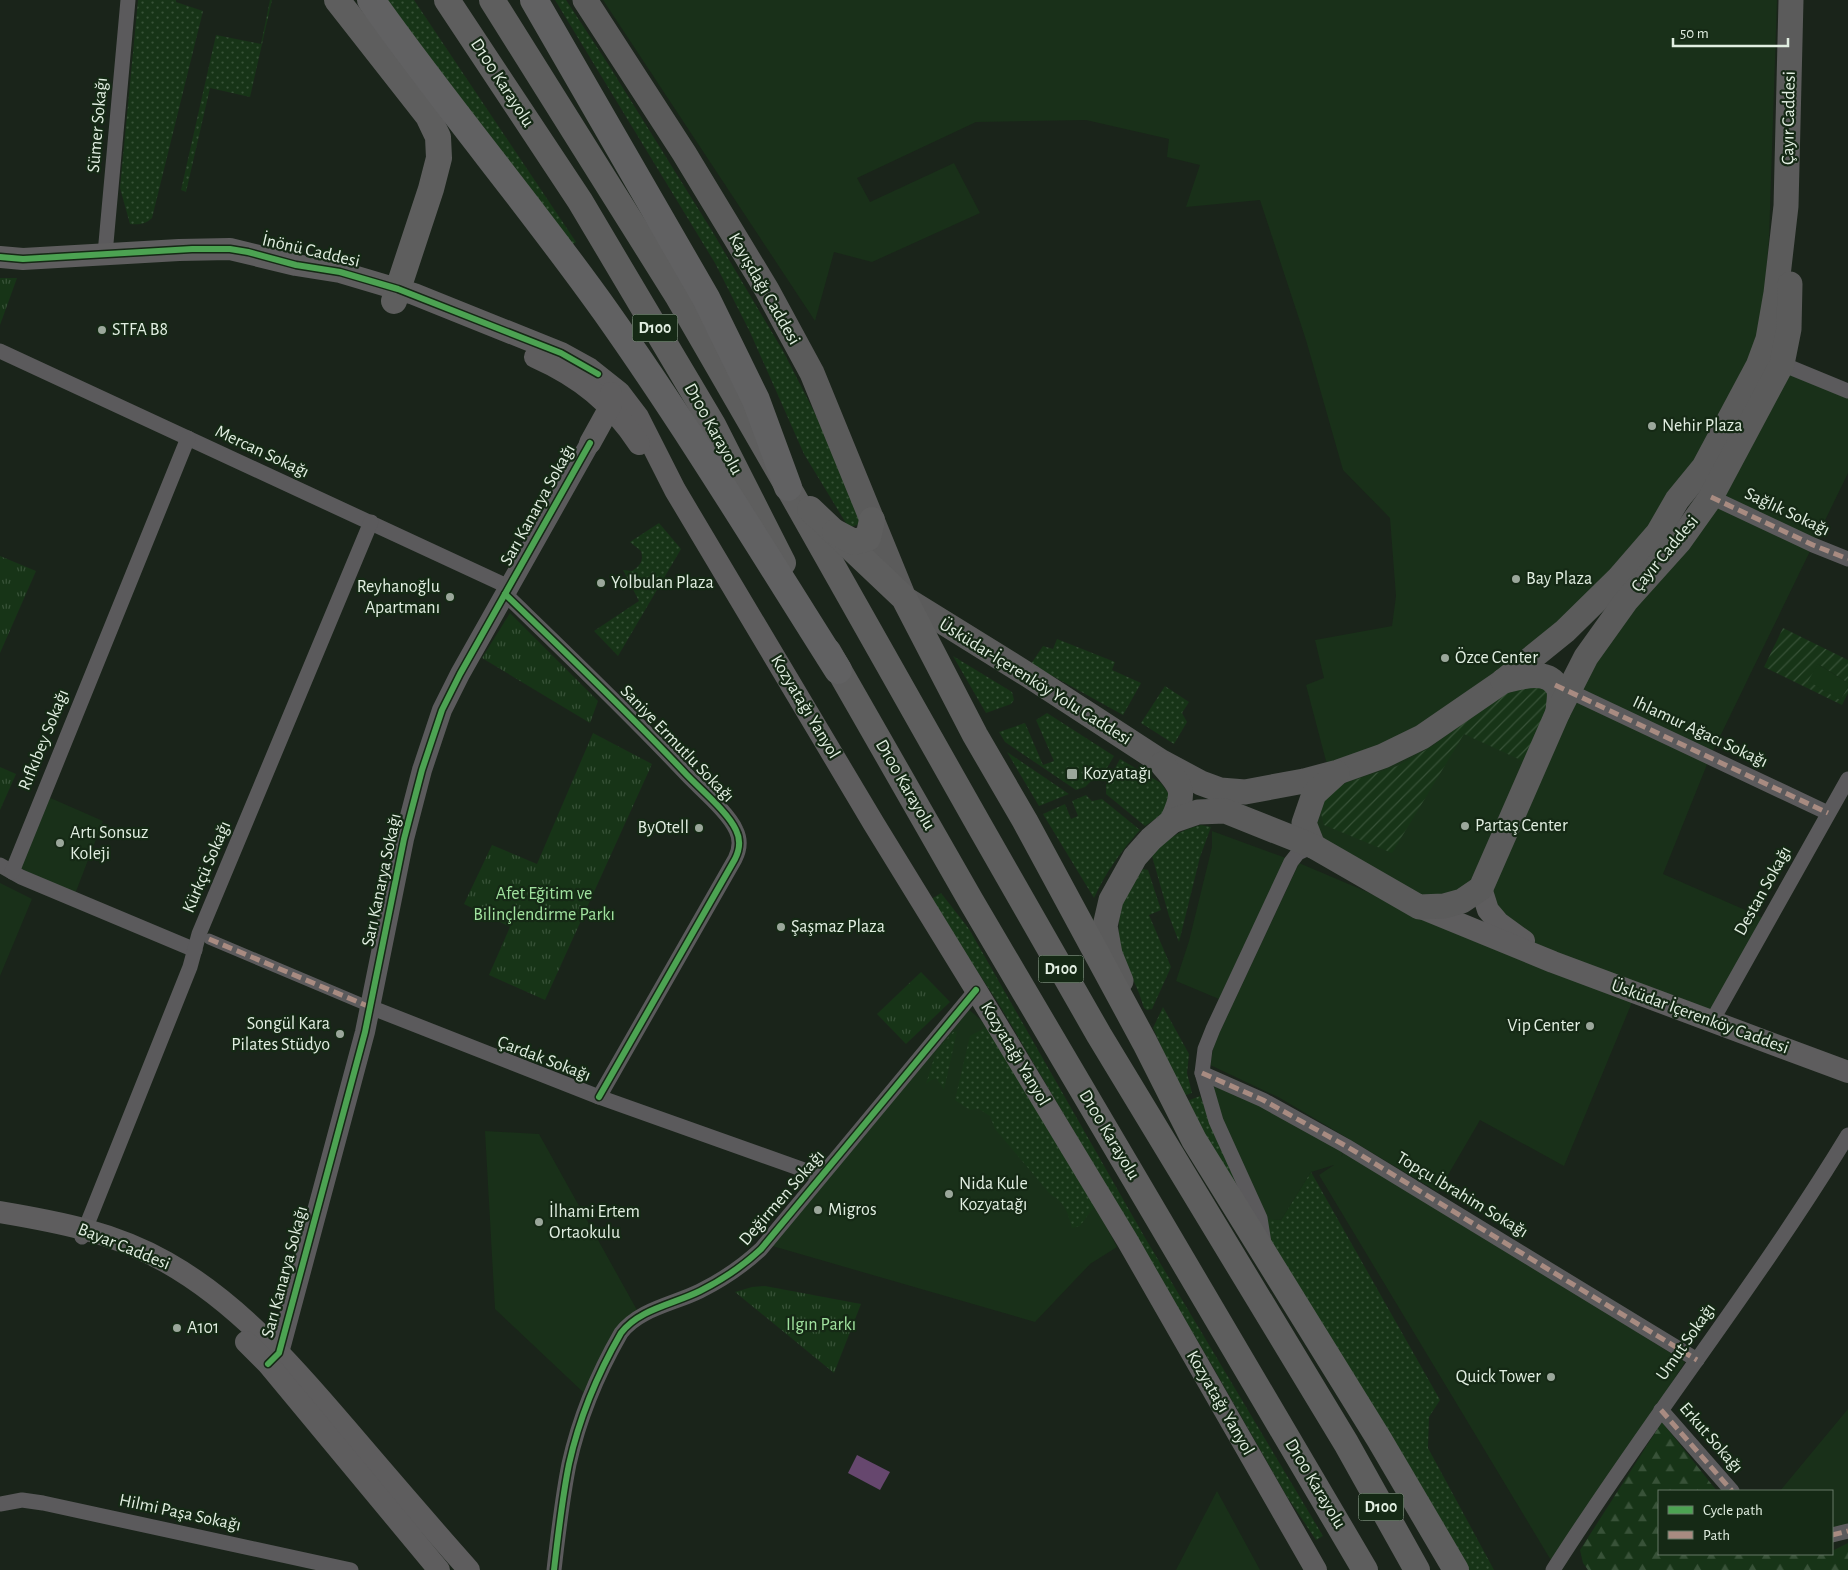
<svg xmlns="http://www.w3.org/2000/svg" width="1848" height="1570" font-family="'Alegreya Sans',sans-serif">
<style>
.built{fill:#193019}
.grass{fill:url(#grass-dots)}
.forest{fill:url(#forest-firs)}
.park{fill:url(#park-tufts)}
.garden{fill:url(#garden-furrows)}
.pitch{fill:#173417}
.water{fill:#66476e}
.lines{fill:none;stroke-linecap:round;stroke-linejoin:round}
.pedestrian{stroke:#5b5a5c;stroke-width:11}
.minor{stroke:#5b5a5c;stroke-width:15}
.tertiary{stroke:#5b5a5c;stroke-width:20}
.secondary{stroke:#5e5d5e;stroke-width:22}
.primary{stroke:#5b5b5b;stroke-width:25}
.trunk{stroke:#5e5e5e;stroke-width:26}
.motorway{stroke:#616162;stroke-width:28}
.quiet{stroke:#a88b81;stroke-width:5;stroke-dasharray:10 5;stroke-linecap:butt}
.cycleway-casing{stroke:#152915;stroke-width:9}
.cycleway{stroke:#4ca352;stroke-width:6}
.poi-dot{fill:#9ba79b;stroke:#152915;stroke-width:2}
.labels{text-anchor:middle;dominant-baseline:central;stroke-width:4.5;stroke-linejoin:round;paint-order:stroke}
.shield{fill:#152915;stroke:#a4b3a4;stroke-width:1}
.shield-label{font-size:16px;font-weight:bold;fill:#e1eee1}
.street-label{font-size:18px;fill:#e1eee1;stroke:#152915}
.poi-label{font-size:18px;fill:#e1eee1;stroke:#152915;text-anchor:start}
.park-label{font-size:18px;fill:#a1e29f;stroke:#152915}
</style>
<defs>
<pattern id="grass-dots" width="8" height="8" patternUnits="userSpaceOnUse" patternTransform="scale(1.25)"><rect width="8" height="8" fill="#173417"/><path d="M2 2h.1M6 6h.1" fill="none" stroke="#385238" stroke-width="1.8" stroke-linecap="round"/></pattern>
<pattern id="forest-firs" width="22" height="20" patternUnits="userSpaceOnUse" patternTransform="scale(1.25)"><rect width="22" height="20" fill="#173417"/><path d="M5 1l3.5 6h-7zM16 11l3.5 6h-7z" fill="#385238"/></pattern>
<pattern id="park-tufts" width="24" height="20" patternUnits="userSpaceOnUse" patternTransform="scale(1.25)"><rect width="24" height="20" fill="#173417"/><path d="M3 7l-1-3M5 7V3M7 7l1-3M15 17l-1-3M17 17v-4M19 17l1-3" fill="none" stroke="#385238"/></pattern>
<pattern id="garden-furrows" width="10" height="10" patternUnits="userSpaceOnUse" patternTransform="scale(1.25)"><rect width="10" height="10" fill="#173417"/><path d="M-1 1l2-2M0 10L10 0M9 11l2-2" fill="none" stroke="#385238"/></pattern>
</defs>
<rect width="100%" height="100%" fill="#1a241a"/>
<!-- built -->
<g class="built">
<polygon points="603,0 1777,0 1769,239 1758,366 1677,500 1503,681 1568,691 1788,369 1848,391 1848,473 1710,757 1663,874 1768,920 1712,1021 1553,962 1499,923 1481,888 1419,907 1313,846 1304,823 1338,772 1326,761 1306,685 1324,678 1315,640 1392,626 1396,596 1390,518 1343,470 1306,340 1260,200 1186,207 1200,165 1167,157 1169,139 1086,120 976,122 857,178 870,202 954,163 980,213 872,262 834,252 815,321"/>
<polygon points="46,796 103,821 75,894 15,866"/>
<polygon points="1212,831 1286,858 1219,999 1176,981 1189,941 1212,847"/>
<polygon points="1299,863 1490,944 1633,1000 1564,1166 1480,1120 1438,1192 1280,1098 1210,1065 1214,1044"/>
<polygon points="0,883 32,899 0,976"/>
<polygon points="964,1005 991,1029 1095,1205 1117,1247 1090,1264 1035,1322 769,1245"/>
<polygon points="1202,1073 1346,1146 1341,1157 1346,1149 1685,1362 1555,1567 1319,1175 1334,1165 1311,1172 1281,1220 1260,1218"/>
<polygon points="485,1131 539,1134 642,1319 625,1326 584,1393 495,1309"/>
<polygon points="1848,1409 1848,1531 1832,1535 1832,1491 1780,1491"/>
<polygon points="1217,1491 1260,1570 1176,1570"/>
</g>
<!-- grass -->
<g class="grass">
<path d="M138,0H176V2L203,11L152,218C146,224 139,225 130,224L120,188Z"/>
<polygon points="270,0 272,0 250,97 210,88 186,192 181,190 216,35 261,44"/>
<polygon points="386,0 414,0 576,242 572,245"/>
<polygon points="555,0 566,0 608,64 712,231 783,351 825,433 864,522 849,528 804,454 750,332 715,263"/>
<path d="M659,523L681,549L618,656L594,631L639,601L623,570L632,571C640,566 644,561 641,551L630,542Z"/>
<polygon points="1057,639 1115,662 1112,670 1141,683 1123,715 1031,664 1043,646 1053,649"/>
<polygon points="953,656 1012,692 1014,700 1011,704 986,713"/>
<polygon points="1165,686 1189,702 1182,713 1187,722 1174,744 1141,723"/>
<polygon points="1047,713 1114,756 1100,780 1092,780 1085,787 1076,790 1005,742 999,732 1025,723 1043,765 1054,761 1036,720"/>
<polygon points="1007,752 1069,794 1039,806"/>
<polygon points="1120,759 1161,783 1169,794 1164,813 1145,826 1106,794 1106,785"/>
<path d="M1086,795L1092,801L1102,799L1140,830C1121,851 1106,872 1094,898L1043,814L1065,804L1071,819L1078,816L1072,801Z"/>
<path d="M1201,825L1211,827L1200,857L1179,942L1169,916L1152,856C1165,839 1181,830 1201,825Z"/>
<polygon points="1143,869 1148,870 1161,910 1149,915 1171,967 1152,1009 1147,1010 1144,1008 1139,993 1118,945 1120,905"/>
<polygon points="941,893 969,929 1144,1236 1323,1536 1316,1540 1286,1495 1213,1367 997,1001 930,900"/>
<polygon points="1163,1007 1189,1054 1187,1073 1192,1093 1183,1096 1153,1028"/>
<path d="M985,1028L991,1029L1095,1205L1080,1226L1072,1228C1068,1213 1065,1202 1051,1195L995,1129L990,1116L979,1109L970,1110L955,1100L970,1036Z"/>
<polygon points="957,1031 944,1090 937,1079 931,1080 926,1084 936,1052 953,1032"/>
<polygon points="1200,1096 1248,1212 1182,1103"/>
<polygon points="1311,1172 1440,1400 1429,1417 1428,1448 1494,1570 1458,1570 1267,1257 1260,1218 1281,1220"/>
</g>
<!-- forest -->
<polygon class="forest" points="1662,1422 1717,1491 1659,1491 1659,1554 1832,1554 1832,1551 1848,1543 1848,1570 1588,1570 1583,1563 1580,1550"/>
<!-- park -->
<g class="park">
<polygon points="0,278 17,278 0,325"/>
<polygon points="0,556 36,571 0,653"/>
<polygon points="510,613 598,701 590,723 482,658"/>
<polygon points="593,733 652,764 545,1000 489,975 510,927 464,904 492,845 537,864"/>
<polygon points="0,767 16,774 0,810"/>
<polygon points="921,972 950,1002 906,1044 877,1014"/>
<polygon points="765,1286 861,1304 834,1373 735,1292 752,1287"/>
</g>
<!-- garden -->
<g class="garden">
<polygon points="1783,628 1848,660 1848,683 1818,664 1840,700 1848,687 1848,693 1842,705 1764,667"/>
<polygon points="1535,686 1547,688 1550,700 1529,764 1464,734 1392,853 1324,825 1319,805 1343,784 1397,766 1433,746 1499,695"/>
</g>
<!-- pitch -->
<polygon class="pitch" points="1818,664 1848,683 1848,687 1840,700 1808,681"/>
<!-- water -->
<polygon class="water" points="857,1455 890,1472 880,1490 848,1473"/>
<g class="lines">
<!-- pedestrian -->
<polyline class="pedestrian" points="209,939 370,1007"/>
<!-- minor -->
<g class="minor">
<polyline points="105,254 128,0"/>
<polyline points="0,351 509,587"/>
<polyline points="1782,364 1848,391"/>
<polyline points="1711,497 1813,545 1848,559"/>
<path d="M505,594C566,653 628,712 686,774C700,789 728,812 736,830C741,840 740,849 735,859L599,1097"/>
<polyline points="1563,688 1828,813"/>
<polyline points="0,865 21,877 195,950"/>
<polyline points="12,872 188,438"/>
<polyline points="370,1007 599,1097 821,1176"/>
<polyline points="1712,1021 1848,779"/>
<polyline points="1202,1073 1263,1100 1346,1146 1697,1360"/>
<polyline points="82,1237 190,967 199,934 371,522"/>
<polyline points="1264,1243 1260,1218 1216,1121 1202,1073 1205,1049 1213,1029 1291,862 1298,853 1313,846"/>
<polyline points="1661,1410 1732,1491"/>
<polyline points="0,1504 22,1500 43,1503 351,1570"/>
<polyline points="1832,1535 1848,1531"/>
<path d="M554,1570C558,1535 562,1499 569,1464C579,1419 598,1373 621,1333C639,1309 674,1304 700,1291C722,1280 743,1266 761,1249L976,990"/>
<path d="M1553,1570C1647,1422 1757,1285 1848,1135"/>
</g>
<!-- tertiary -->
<polyline class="tertiary" points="269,1363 279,1353 365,1032 404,839 422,770 442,710 460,674 590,443"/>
<!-- secondary -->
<g class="secondary">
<polyline points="0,257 23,259 179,250 230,249 296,265 340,272 414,294 561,353 590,369 619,392 638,417 675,490 874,824 976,990 1127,1240 1316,1570"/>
<path d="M535,357C580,377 612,403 639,444"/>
<polyline points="590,443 611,405 611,393"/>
<polyline points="1481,888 1488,910 1499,923 1524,941"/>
<polyline points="1419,907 1553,962 1848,1072"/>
<path d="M0,1212C59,1222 113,1232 166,1262C237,1302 293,1366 345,1427C386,1475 427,1523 469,1570"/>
<polyline points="246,1342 268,1364 439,1570"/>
</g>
<!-- primary -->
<g class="primary">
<polyline points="585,0 684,153 767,290 812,373 904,598 1028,675 1160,761 1201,783 1220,790 1245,792 1304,781 1338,772 1383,756 1422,737 1502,682 1565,631 1619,578 1658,533 1677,500 1704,467 1758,366 1768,339 1776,293 1786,206 1791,0"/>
<path d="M1503,681C1519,678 1548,667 1558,688C1561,694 1558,706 1558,712"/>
<path d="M1162,764C1183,788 1186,791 1172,821"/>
<polyline points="1313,846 1304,823 1314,794 1337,773"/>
<polyline points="1121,981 1110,954 1105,926 1111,900 1135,857 1151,839 1172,821 1198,812 1225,811 1313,846 1419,907 1444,906 1462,901 1481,888 1558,712 1586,657 1626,601 1679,542 1711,497 1782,364 1789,329 1790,284"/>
</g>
<!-- trunk -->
<g class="trunk">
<polyline points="337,0 428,116 438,137 439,158 431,189 394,301"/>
<polyline points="447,0 580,201 713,425 783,563"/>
<polyline points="492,0 677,295 788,487 979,825 1099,1035 1346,1443 1417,1570"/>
<polyline points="810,509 904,598 975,735 1025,821 1145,1043 1194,1140 1379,1439 1456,1570"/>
<polyline points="835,532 854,542 868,538 872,520"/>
<polyline points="828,651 971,901 1365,1570"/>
</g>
<!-- motorway -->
<g class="motorway">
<path d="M371,0C446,106 530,205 606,312C688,428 762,550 838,670"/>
<polyline points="534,0 706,298 756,400 788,487"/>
</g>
<!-- quiet -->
<g class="quiet">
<polyline points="1711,497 1813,545 1848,559"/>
<polyline points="1555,685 1828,813"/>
<polyline points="209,939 370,1007"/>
<polyline points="1202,1073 1263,1100 1346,1146 1697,1360"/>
<polyline points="1661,1410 1732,1491"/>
<polyline points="1832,1535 1848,1531"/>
</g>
<!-- cycleway casing -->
<g class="cycleway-casing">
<g id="cycleway">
<polyline points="0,257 23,259 192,249 230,249 248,252 296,265 340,272 398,289 561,353 598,374"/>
<path d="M505,594C566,653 628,712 686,774C700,789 728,812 736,830C741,840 740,849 735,859L599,1097"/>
<polyline points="268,1364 279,1353 365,1032 404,839 422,770 442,710 460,674 590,443"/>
<path d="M554,1570C558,1535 562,1499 569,1464C579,1419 598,1373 621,1333C639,1309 674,1304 700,1291C722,1280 743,1266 761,1249L976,990"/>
</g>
</g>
<!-- cycleway -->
<use href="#cycleway" class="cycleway"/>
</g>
<!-- markers -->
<g class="poi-dot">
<circle cx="102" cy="330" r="5"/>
<circle cx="1652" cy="426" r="5"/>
<circle cx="1516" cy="579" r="5"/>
<circle cx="601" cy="583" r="5"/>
<circle cx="450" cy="597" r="5"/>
<circle cx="1445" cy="658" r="5"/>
<rect x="1066" y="768" width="12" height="12" rx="2.5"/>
<circle cx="1465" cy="826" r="5"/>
<circle cx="699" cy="828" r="5"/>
<circle cx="60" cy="843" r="5"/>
<circle cx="781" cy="927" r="5"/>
<circle cx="1590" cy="1026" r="5"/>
<circle cx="340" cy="1034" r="5"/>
<circle cx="949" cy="1194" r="5"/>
<circle cx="818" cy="1210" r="5"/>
<circle cx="539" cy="1222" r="5"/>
<circle cx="177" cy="1328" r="5"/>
<circle cx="1551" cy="1377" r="5"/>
</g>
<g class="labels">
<!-- shield labels -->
<g class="shield">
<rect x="632.5" y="314.5" width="45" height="27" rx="4"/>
<rect x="1038.5" y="955.5" width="45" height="27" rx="4"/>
<rect x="1358.5" y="1493.5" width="45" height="27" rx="4"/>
</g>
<g class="shield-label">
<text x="655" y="328">D100</text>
<text x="1061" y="969">D100</text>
<text x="1381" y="1507">D100</text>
</g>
<!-- street labels -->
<g class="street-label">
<text transform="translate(502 83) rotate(57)">D100 Karayolu</text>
<text transform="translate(1789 118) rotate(-89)">Çayır Caddesi</text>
<text transform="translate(98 125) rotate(-85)">Sümer Sokağı</text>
<text transform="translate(311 251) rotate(13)">İnönü Caddesi</text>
<text transform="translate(764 289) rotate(60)">Kayışdağı Caddesi</text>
<text transform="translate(713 429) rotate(61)">D100 Karayolu</text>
<text transform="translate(262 452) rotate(25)">Mercan Sokağı</text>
<text transform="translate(538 505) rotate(-61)">Sarı Kanarya Sokağı</text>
<text transform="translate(1787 512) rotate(25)">Sağlık Sokağı</text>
<text transform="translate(1665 554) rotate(-50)">Çayır Caddesi</text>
<text transform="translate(1035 682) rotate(32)">Üsküdar-İçerenköy Yolu Caddesi</text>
<text transform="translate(805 707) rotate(59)">Kozyatağı Yanyol</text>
<text transform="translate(1700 732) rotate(25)">Ihlamur Ağacı Sokağı</text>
<text transform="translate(44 740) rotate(-68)">Rıfkıbey Sokağı</text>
<text transform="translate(677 744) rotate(46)">Saniye Ermutlu Sokağı</text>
<text transform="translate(905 785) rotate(60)">D100 Karayolu</text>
<text transform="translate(207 867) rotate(-67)">Kürkçü Sokağı</text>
<text transform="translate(382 880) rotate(-78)">Sarı Kanarya Sokağı</text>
<text transform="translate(1763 891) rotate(-61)">Destan Sokağı</text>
<text transform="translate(1700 1017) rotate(20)">Üsküdar İçerenköy Caddesi</text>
<text transform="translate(1015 1054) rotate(59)">Kozyatağı Yanyol</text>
<text transform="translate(544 1059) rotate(21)">Çardak Sokağı</text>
<text transform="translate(1109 1135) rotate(59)">D100 Karayolu</text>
<text transform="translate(1462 1195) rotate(31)">Topçu İbrahim Sokağı</text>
<text transform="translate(782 1198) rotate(-49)">Değirmen Sokağı</text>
<text transform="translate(124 1247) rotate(22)">Bayar Caddesi</text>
<text transform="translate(285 1272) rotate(-75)">Sarı Kanarya Sokağı</text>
<text transform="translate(1686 1342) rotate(-55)">Umut Sokağı</text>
<text transform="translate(1220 1403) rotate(60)">Kozyatağı Yanyol</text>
<text transform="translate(1711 1438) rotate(49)">Erkut Sokağı</text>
<text transform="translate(1315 1484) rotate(59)">D100 Karayolu</text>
<text transform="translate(180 1513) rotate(12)">Hilmi Paşa Sokağı</text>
</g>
<!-- poi labels -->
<g class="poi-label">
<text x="112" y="330">STFA B8</text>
<text x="1662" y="426">Nehir Plaza</text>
<text x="1526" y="579">Bay Plaza</text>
<text x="611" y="583">Yolbulan Plaza</text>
<text x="440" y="587" text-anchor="end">Reyhanoğlu<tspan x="440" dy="21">Apartmanı</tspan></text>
<text x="1455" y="658">Özce Center</text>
<text x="1083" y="774">Kozyatağı</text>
<text x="1475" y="826">Partaş Center</text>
<text x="689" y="828" text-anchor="end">ByOtell</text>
<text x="70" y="833">Artı Sonsuz<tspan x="70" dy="21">Koleji</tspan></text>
<text x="791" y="927">Şaşmaz Plaza</text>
<text x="330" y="1024" text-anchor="end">Songül Kara<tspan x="330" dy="21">Pilates Stüdyo</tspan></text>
<text x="1580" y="1026" text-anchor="end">Vip Center</text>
<text x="959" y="1184">Nida Kule<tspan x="959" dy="21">Kozyatağı</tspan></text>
<text x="828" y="1210">Migros</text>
<text x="549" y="1212">İlhami Ertem<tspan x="549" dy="21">Ortaokulu</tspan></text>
<text x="187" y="1328">A101</text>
<text x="1541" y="1377" text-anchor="end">Quick Tower</text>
</g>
<!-- park labels -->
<g class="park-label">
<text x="544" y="894">Afet Eğitim ve<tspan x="544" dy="21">Bilinçlendirme Parkı</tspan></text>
<text x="821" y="1325">Ilgın Parkı</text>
</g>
</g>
<!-- legend -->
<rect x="1658" y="1490" width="175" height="65" fill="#152915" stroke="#677867"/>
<rect x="1668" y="1506" width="25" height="8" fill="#4ca352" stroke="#677867"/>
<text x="1703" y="1515" font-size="15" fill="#e1eee1">Cycle path</text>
<rect x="1668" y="1531" width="25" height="8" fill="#a88b81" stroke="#677867"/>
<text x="1703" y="1540" font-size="15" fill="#e1eee1">Path</text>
<!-- scale -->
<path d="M1673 38v8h115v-8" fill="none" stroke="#e1eee1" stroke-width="2.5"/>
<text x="1680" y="38" font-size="15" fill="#e1eee1" stroke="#152915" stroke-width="4" paint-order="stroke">50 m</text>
</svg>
